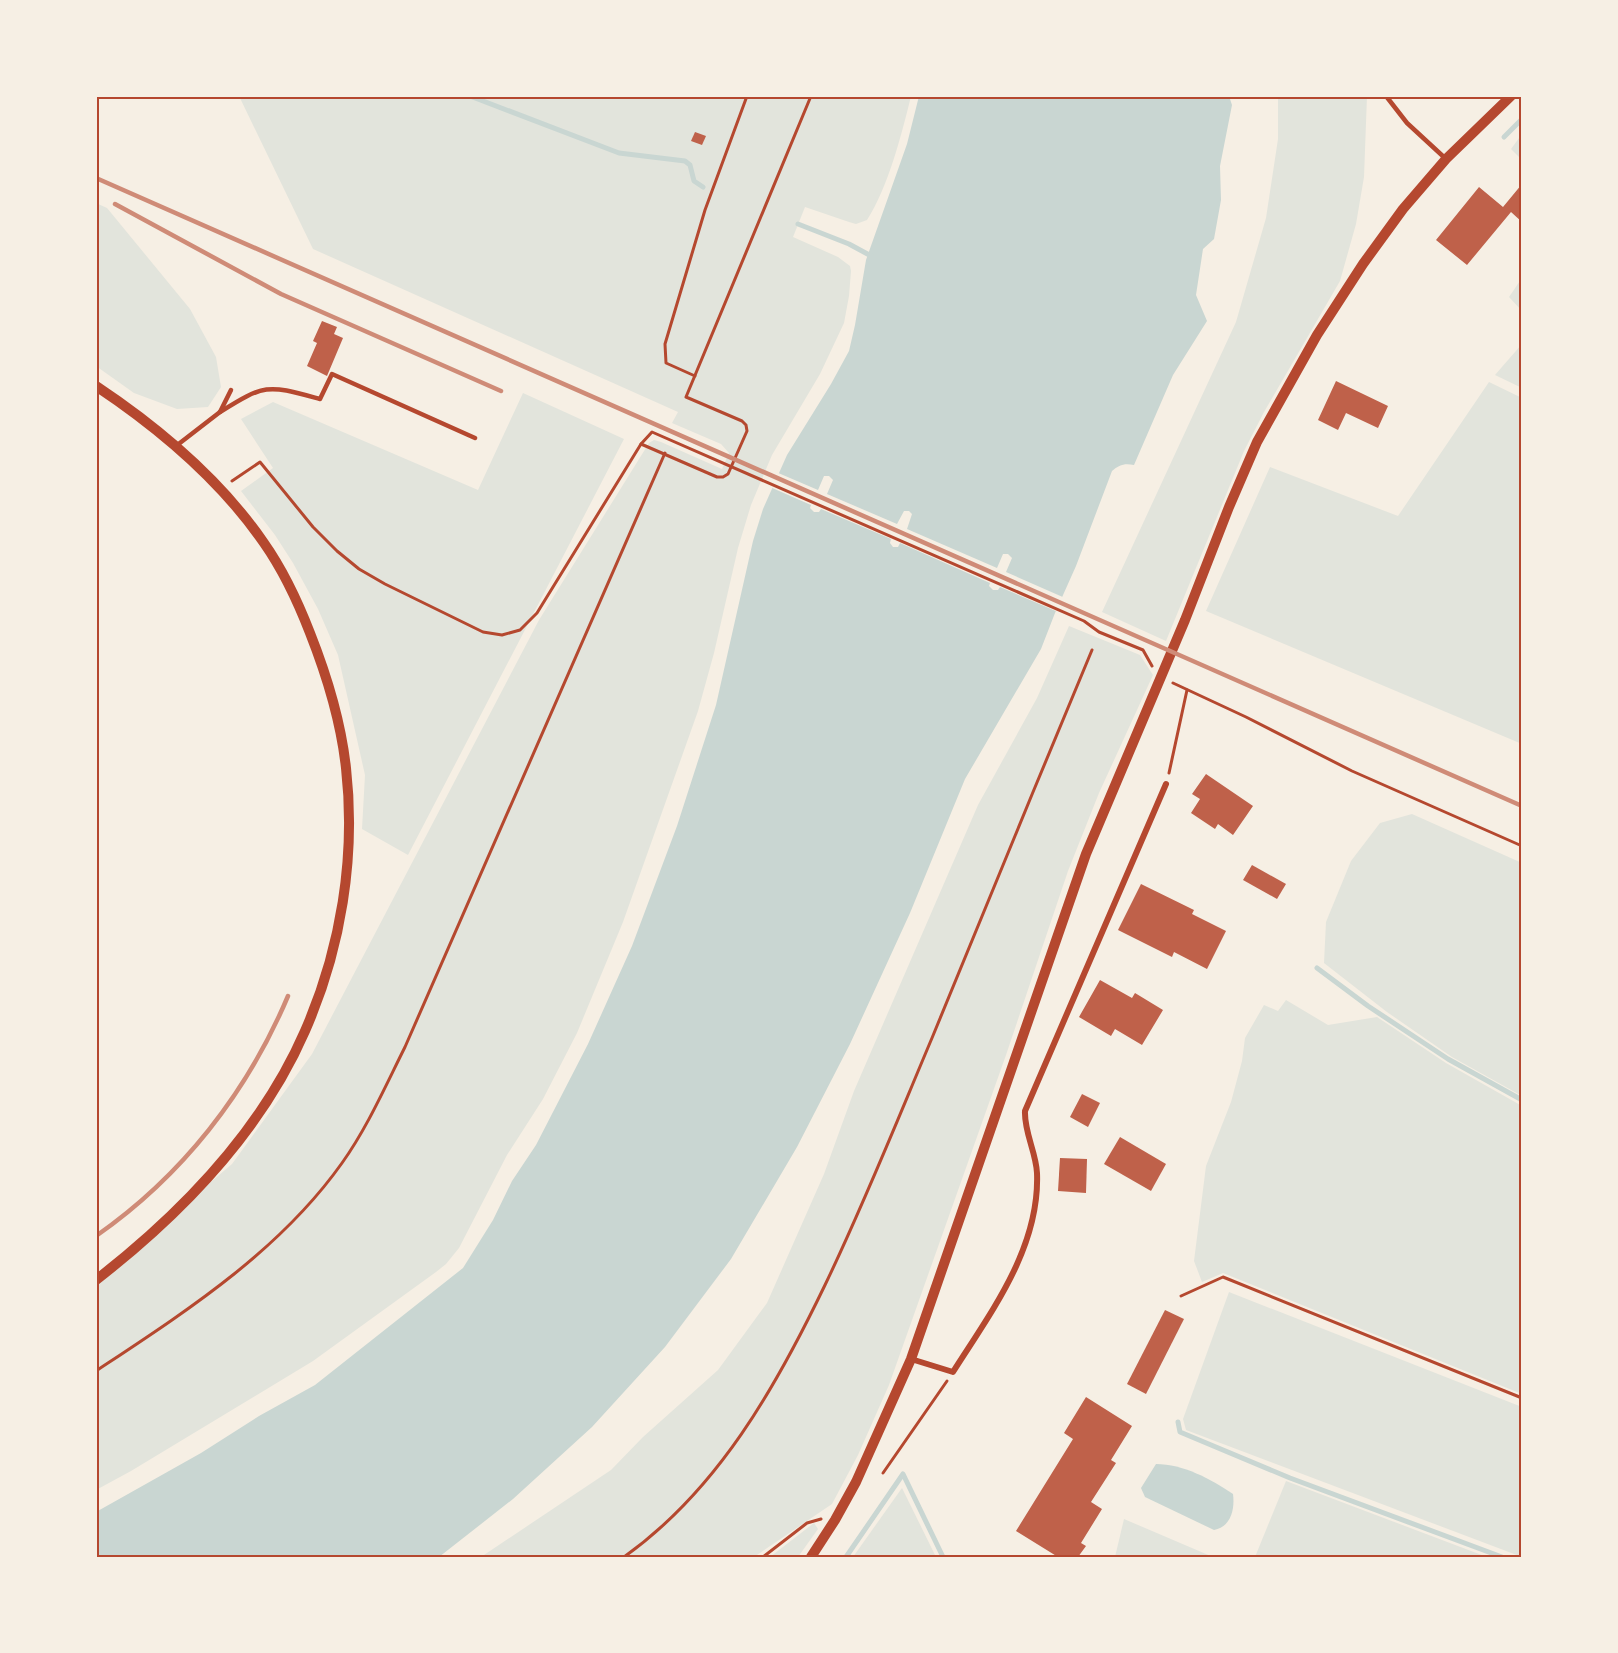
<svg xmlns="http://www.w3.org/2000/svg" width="1618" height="1653" font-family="'Times New Roman',serif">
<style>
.green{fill:#e2e4dc}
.water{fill:#c9d6d2}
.pier{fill:#f6efe4}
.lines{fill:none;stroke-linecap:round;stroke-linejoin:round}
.stream{stroke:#c9d6d2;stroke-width:5}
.building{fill:#bf614a}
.path{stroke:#b5482f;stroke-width:3}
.service{stroke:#b5482f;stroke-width:4.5}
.minor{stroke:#b5482f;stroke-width:6}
.tertiary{stroke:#b5482f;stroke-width:10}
.rail{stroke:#cf8b77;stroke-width:4.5}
.neatline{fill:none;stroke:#b5482f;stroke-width:2}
</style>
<rect width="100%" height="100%" fill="#f6efe4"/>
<!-- green -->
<g class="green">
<path d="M239,96H911C902,133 888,188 867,220L856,224L849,222L805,207L793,237L838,257L850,266L851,271L849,296L844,323L820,374L772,455L751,505L738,548L714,653L698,711L623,922L577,1033L543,1099L507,1155L459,1248L446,1264L436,1272L313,1361L131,1471L96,1490V1280L232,1164L312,1054L539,620L649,443L654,440L661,442L722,469L729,453L721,444L672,423L678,412L313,249Z"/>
<polygon points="1278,96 1367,96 1364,177 1356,224 1340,281 1264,412 1244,451 1166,641 1102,612 1236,322 1266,218 1278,139"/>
<polygon points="1522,134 1522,160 1511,149"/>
<polygon points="96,203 107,208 190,309 216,357 221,387 208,407 177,409 134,393 96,366"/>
<polygon points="1522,278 1522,311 1509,297"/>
<polygon points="1522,344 1522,388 1495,375"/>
<polygon points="1489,382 1522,398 1522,744 1206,611 1270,467 1398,516"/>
<polygon points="523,393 624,439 408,855 362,829 365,775 338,655 318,609 293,563 275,535 241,491 273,468 241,419 273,402 478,490"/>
<polygon points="1069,626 1140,655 1153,675 1099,793 1068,871 1006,1055 889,1385 858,1455 832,1504 754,1557 481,1557 611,1470 643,1437 718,1370 767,1303 824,1174 854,1091 978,805 1037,698"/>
<polygon points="1412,814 1522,863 1522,1096 1452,1057 1387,1012 1324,963 1326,922 1351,861 1380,823"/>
<polygon points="1286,1000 1328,1025 1377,1017 1446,1063 1522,1106 1522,1394 1223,1273 1202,1282 1194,1261 1206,1166 1231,1102 1242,1061 1245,1038 1264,1005 1278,1011"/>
<polygon points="1229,1292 1522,1407 1522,1557 1186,1430 1183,1419"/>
<polygon points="1286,1481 1487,1557 1255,1557"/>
<polygon points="902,1488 936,1557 853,1557"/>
<polygon points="1124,1519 1213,1557 1115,1557"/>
<polygon points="814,1523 818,1529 798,1557 770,1557"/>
</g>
<!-- water -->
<g class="water">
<path d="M919,96H1229L1232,105L1220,166L1221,200L1214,239L1203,249L1196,295L1207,321L1173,375L1134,465C1124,463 1119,465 1112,471L1076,566L1055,613L1041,649L965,779L910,913L850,1044L797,1147L731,1259L665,1347L592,1427L513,1499L439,1557H96V1512L201,1453L259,1416L315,1385L463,1268L493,1220L512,1181L536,1145L588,1044L632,946L677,826L716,705L753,541L763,509L787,455L831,384L849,351L855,325L866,260L907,144Z"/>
<path d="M1156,1464C1183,1464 1211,1479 1233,1494C1235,1509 1231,1527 1214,1530L1145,1497L1141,1488Z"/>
</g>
<!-- pier -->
<polygon class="pier" points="776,472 818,490 824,476 829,476 833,480 827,494 897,524 904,511 909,511 912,514 907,529 997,568 1003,554 1008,554 1012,558 1006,572 1065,598 1058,612 1000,587 998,590 993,590 989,586 990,583 900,543 898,547 893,547 890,543 891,539 821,509 819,512 814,512 810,508 811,505 770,487"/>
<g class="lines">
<!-- stream -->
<g class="stream">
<polyline points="470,96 619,153 685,161 690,165 694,181 703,187"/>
<polyline points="1504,137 1522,119"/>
<polyline points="798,224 849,244 873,257"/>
<polyline points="1317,968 1368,1006 1448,1059 1522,1100"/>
<polyline points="1178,1422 1180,1432 1290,1478 1502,1557"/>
<polyline points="846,1557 903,1474 943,1557"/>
</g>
</g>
<!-- building -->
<g class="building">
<polygon points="695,132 706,136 702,145 691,141"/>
<polygon points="1522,184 1522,222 1511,212 1467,265 1436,240 1479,187 1503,207"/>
<polygon points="322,321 337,327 334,334 343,338 327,376 307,366 317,343 313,341"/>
<polygon points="1336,381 1388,406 1378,428 1346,413 1338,430 1318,420"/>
<polygon points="1206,774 1253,806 1233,835 1218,824 1215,829 1191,813 1200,799 1192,794"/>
<polygon points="1252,865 1286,884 1277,899 1243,880"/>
<polygon points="1141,884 1194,910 1192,914 1226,931 1207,969 1174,952 1172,957 1118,930"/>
<polygon points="1100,980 1132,998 1135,993 1163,1010 1142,1045 1115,1029 1111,1036 1079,1017"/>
<polygon points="1082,1094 1100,1103 1088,1127 1070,1117"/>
<polygon points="1120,1137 1166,1164 1151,1191 1104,1164"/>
<polygon points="1060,1158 1087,1159 1086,1193 1058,1191"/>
<polygon points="1165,1310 1184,1319 1146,1394 1127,1384"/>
<polygon points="1086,1397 1132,1426 1111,1460 1116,1463 1091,1502 1102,1509 1081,1543 1086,1546 1078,1557 1058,1557 1016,1531 1073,1439 1064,1433"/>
</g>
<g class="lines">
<!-- path -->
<g class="path">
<polyline points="695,376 666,363 665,344 705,210 747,96"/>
<polyline points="641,444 717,477 723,477 728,474 747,431 746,425 742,421 686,397 811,96"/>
<polyline points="232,481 260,462 313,527 337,551 359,569 385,584 483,632 502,635 520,630 537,613 641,444 652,432 1084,621 1099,632 1143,650 1152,666"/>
<polyline points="1173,683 1246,717 1352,771 1522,846"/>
<polyline points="1169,773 1187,690"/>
<polyline points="1181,1296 1223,1277 1522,1398"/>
<path d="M96,1371C185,1312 279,1252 342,1163C367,1128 385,1087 405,1047L665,453"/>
<polyline points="883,1473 947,1381"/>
<path d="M624,1557C718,1490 776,1387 825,1285C864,1204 897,1121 932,1038C985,909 1038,779 1092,650"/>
<polyline points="763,1557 807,1523 821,1519"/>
</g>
<!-- service -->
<g class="service">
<polyline points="1386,96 1407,123 1446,159"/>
<path d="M220,412C266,383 268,385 320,399L332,374L475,438"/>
<polyline points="176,446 220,412 231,390"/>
</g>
<!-- minor -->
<path class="minor" d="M911,1359L953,1372C991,1312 1040,1248 1037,1173C1036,1152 1024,1132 1025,1111L1166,784"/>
<!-- tertiary -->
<g class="tertiary">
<path d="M96,386C159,428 220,479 264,543C283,570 298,602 310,633C327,676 341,722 346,768C356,857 341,949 305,1031C262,1130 181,1214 96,1280"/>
<polyline points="811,1557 835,1520 856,1482 911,1359 1086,854 1185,620 1229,507 1257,442 1317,335 1363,264 1403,209 1446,159 1511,96"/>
</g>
<!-- rail -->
<g class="rail">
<polyline points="96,178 1522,806"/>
<polyline points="115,204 281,294 501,391"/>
<path d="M96,1236C182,1176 247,1093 288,996"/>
</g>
</g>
<!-- border -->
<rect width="1618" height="1653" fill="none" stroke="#f6efe4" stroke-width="195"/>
<rect x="98" y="98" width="1422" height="1458" class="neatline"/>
</svg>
